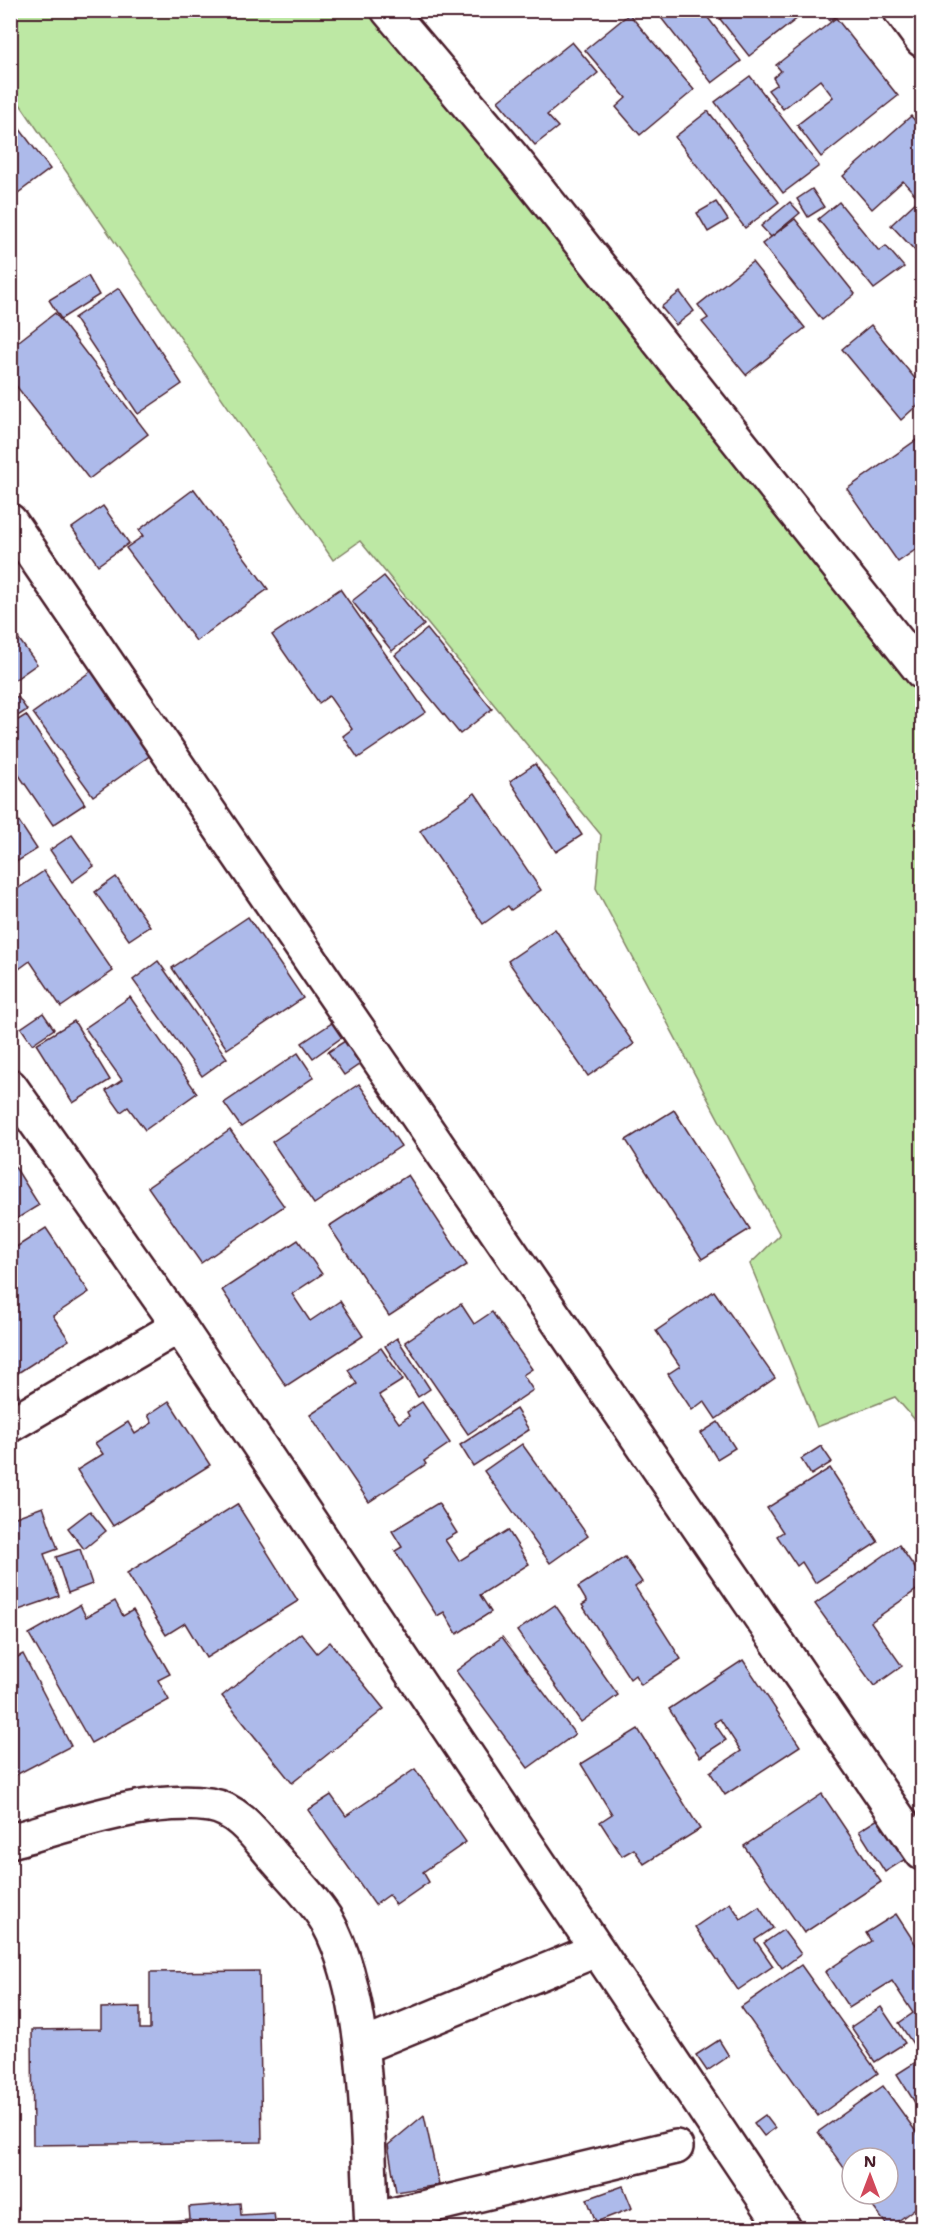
<svg xmlns="http://www.w3.org/2000/svg" width="933" height="2239" font-family="'Shantell Sans',sans-serif">
<style>
.green{fill:#bde8a4;stroke:#848468;stroke-width:1.5}
.building{fill:#adbaea;stroke:#4a1f2b;stroke-width:1.5}
.lines{fill:none;stroke-linecap:round;stroke-linejoin:round}
.minor-casing{stroke:#4a1f2b;stroke-width:38}
.minor{stroke:#fff;stroke-width:33}
</style>
<rect width="100%" height="100%" fill="#fff"/>
<filter id="ink" filterUnits="userSpaceOnUse"><feTurbulence type="fractalNoise" baseFrequency=".0167" numOctaves="2"/><feDisplacementMap in="SourceGraphic" scale="12" xChannelSelector="R" yChannelSelector="G"/><feConvolveMatrix kernelMatrix="1 2 1 2 8 2 1 2 1" color-interpolation-filters="sRGB"/></filter>
<g filter="url(#ink)">
<!-- green -->
<polygon class="green" points="10,11 369,11 922,677 922,1428 895,1397 817,1427 750,1264 780,1235 596,888 601,835 360,541 333,560 11,91"/>
<!-- building -->
<g class="building">
<polygon points="655,10 702,10 741,61 712,83"/>
<polygon points="730,10 808,10 749,56 720,19"/>
<polygon points="822,10 842,10 843,11 830,21"/>
<polygon points="629,14 694,90 640,135 616,107 626,98 585,50"/>
<polygon points="836,18 898,96 821,157 797,125 833,97 820,80 783,109 768,90 777,84 773,78 781,71 776,65"/>
<polygon points="572,42 598,73 547,115 558,127 535,145 498,101"/>
<polygon points="750,76 819,166 783,193 715,102"/>
<polygon points="708,111 779,202 745,228 675,137"/>
<polygon points="10,116 50,169 14,196 10,191"/>
<polygon points="911,116 922,129 922,258 891,225 919,199 903,181 872,209 843,176"/>
<polygon points="812,189 824,207 808,217 797,199"/>
<polygon points="716,202 728,220 708,232 697,213"/>
<polygon points="790,202 800,213 771,237 761,226"/>
<polygon points="839,202 879,251 886,246 904,267 874,289 818,219"/>
<polygon points="795,219 855,294 822,320 762,244"/>
<polygon points="752,262 805,328 746,375 702,322 708,318 698,305"/>
<polygon points="88,276 99,295 61,319 49,300"/>
<polygon points="119,288 182,384 138,414 74,318"/>
<polygon points="680,292 694,311 676,325 661,307"/>
<polygon points="55,313 148,434 89,479 10,378 10,348"/>
<polygon points="871,325 922,387 922,401 901,420 842,349"/>
<polygon points="922,329 922,347 914,336"/>
<polygon points="922,436 922,545 898,562 847,489"/>
<polygon points="194,489 268,589 196,641 126,548 143,536 139,530"/>
<polygon points="103,506 129,543 98,565 72,528"/>
<polygon points="384,576 424,625 392,651 352,601"/>
<polygon points="340,589 426,712 358,758 343,736 352,729 329,696 319,703 272,635"/>
<polygon points="10,627 37,664 10,683"/>
<polygon points="427,629 492,709 460,734 395,655"/>
<polygon points="94,669 155,752 93,796 33,713"/>
<polygon points="18,697 27,710 10,721 10,701"/>
<polygon points="26,715 85,804 53,825 10,762 10,725"/>
<polygon points="535,764 582,835 556,852 510,781"/>
<polygon points="475,793 541,890 511,910 508,906 483,924 420,831"/>
<polygon points="10,808 37,849 10,866"/>
<polygon points="72,835 94,866 72,882 50,850"/>
<polygon points="44,871 113,971 61,1007 30,961 12,974 10,971 10,894"/>
<polygon points="116,877 150,926 129,940 95,892"/>
<polygon points="248,917 303,998 227,1049 172,968"/>
<polygon points="555,929 634,1044 588,1076 508,961"/>
<polygon points="158,961 227,1058 202,1076 133,980"/>
<polygon points="130,997 197,1093 145,1130 128,1107 121,1112 106,1091 122,1080 85,1028"/>
<polygon points="43,1013 54,1029 32,1044 21,1028"/>
<polygon points="338,1019 348,1033 313,1058 302,1043"/>
<polygon points="74,1021 110,1080 73,1103 36,1044"/>
<polygon points="348,1039 363,1062 344,1075 328,1052"/>
<polygon points="298,1053 314,1077 241,1127 224,1103"/>
<polygon points="359,1084 401,1146 314,1204 272,1142"/>
<polygon points="674,1110 750,1229 702,1259 626,1140"/>
<polygon points="230,1130 284,1206 201,1263 148,1187"/>
<polygon points="10,1159 39,1205 10,1223"/>
<polygon points="408,1175 467,1265 389,1316 329,1226"/>
<polygon points="46,1228 89,1292 53,1316 69,1340 10,1378 10,1251"/>
<polygon points="298,1240 322,1274 292,1294 310,1321 340,1301 363,1336 286,1386 222,1290"/>
<polygon points="714,1291 775,1378 716,1419 704,1401 692,1410 668,1374 680,1366 656,1331"/>
<polygon points="461,1304 474,1324 492,1312 532,1369 523,1375 533,1390 468,1434 405,1342"/>
<polygon points="397,1338 430,1389 418,1397 385,1346"/>
<polygon points="381,1348 403,1380 379,1395 399,1423 409,1416 407,1412 422,1402 450,1443 424,1461 426,1464 369,1502 310,1415 357,1384 348,1370"/>
<polygon points="13,1383 21,1399 10,1404 10,1384"/>
<polygon points="169,1401 210,1465 113,1526 77,1470 103,1454 95,1443 128,1422 135,1434 152,1423 148,1415"/>
<polygon points="516,1409 529,1430 473,1466 460,1445"/>
<polygon points="718,1422 735,1448 717,1459 701,1433"/>
<polygon points="522,1444 588,1536 550,1563 484,1471"/>
<polygon points="821,1446 832,1462 811,1475 801,1459"/>
<polygon points="830,1468 878,1542 815,1583 802,1562 797,1566 777,1536 783,1532 767,1508"/>
<polygon points="438,1503 457,1533 445,1540 459,1561 508,1530 529,1564 480,1595 491,1612 457,1634 444,1612 437,1616 395,1551 402,1547 392,1531"/>
<polygon points="237,1504 298,1601 206,1658 185,1623 166,1635 127,1573"/>
<polygon points="43,1507 58,1549 44,1554 59,1596 10,1613 10,1519"/>
<polygon points="90,1511 106,1531 84,1549 68,1528"/>
<polygon points="899,1545 922,1578 922,1586 871,1622 902,1666 874,1686 815,1604"/>
<polygon points="80,1549 92,1584 68,1593 56,1557"/>
<polygon points="625,1557 642,1582 635,1587 681,1659 641,1685 635,1675 630,1679 582,1605 587,1602 578,1587"/>
<polygon points="115,1601 123,1616 133,1610 170,1674 158,1680 169,1700 91,1743 29,1634 80,1605 86,1617"/>
<polygon points="555,1605 618,1695 581,1722 517,1631"/>
<polygon points="301,1633 317,1653 330,1642 384,1709 292,1783 222,1696"/>
<polygon points="502,1637 575,1734 528,1768 456,1671"/>
<polygon points="23,1654 71,1746 10,1778 10,1661"/>
<polygon points="743,1660 800,1746 725,1795 710,1772 741,1751 720,1719 714,1723 726,1740 700,1757 669,1709"/>
<polygon points="638,1729 700,1829 644,1864 634,1849 622,1856 600,1822 612,1814 581,1764"/>
<polygon points="415,1769 466,1842 423,1872 429,1882 396,1905 389,1895 375,1905 308,1810 331,1795 346,1816"/>
<polygon points="822,1794 881,1882 804,1933 744,1846"/>
<polygon points="881,1817 907,1858 885,1872 859,1831"/>
<polygon points="730,1903 741,1919 759,1907 773,1928 755,1940 773,1966 738,1990 695,1927"/>
<polygon points="896,1914 922,1954 922,2037 913,2044 899,2023 913,2013 892,1981 849,2008 825,1972 871,1941 866,1933"/>
<polygon points="783,1930 801,1954 782,1968 764,1943"/>
<polygon points="801,1965 878,2073 818,2116 741,2007"/>
<polygon points="259,1971 262,2142 33,2145 32,2030 101,2029 101,2008 140,2007 140,2029 150,2029 150,1972"/>
<polygon points="881,2007 905,2043 875,2062 851,2027"/>
<polygon points="719,2040 729,2056 707,2071 696,2055"/>
<polygon points="922,2058 922,2114 897,2074"/>
<polygon points="883,2086 922,2140 922,2203 889,2228 863,2194 888,2194 888,2158 852,2158 852,2179 818,2132"/>
<polygon points="424,2115 439,2185 396,2192 388,2145"/>
<polygon points="765,2115 775,2128 764,2136 754,2123"/>
<polygon points="623,2186 632,2208 596,2222 587,2199"/>
<polygon points="240,2203 241,2215 274,2213 276,2228 166,2228 165,2222 190,2219 189,2207"/>
<polygon points="606,2222 608,2228 578,2228"/>
</g>
<g class="lines">
<!-- minor casing -->
<g class="minor-casing">
<g id="minor">
<polyline points="388,10 513,158 922,672"/>
<polyline points="900,10 922,40"/>
<polyline points="10,521 922,1853"/>
<polyline points="10,1086 179,1326 784,2228"/>
<polyline points="10,1425 179,1326"/>
<path d="M10,1841C71,1825 147,1796 210,1805C238,1809 258,1838 275,1858C292,1878 314,1899 327,1921C370,1997 367,2141 372,2228"/>
<polyline points="361,2047 596,1950"/>
<polyline points="372,2220 676,2147"/>
</g>
</g>
<!-- minor -->
<use href="#minor" class="minor"/>
</g>
</g>
<!-- margin -->
<rect width="933" height="2239" fill="none" stroke="#fff" stroke-width="36"/>
<rect x="18" y="18" width="897" height="2203" fill="none" stroke="#4a1f2b" stroke-width="2" filter="url(#ink)"/>
<!-- north arrow -->
<g transform="translate(870 2176)"><circle r="28" fill="#ffffff" stroke="#b7a5aa" stroke-width="1.5"/>
<path d="M0-4.5L10 22L0 15L-10 22Z" fill="#d1495b"/>
<text y="-9" font-size="16" font-weight="bold" text-anchor="middle" fill="#4a1f2b">N</text>
</g>
</svg>
